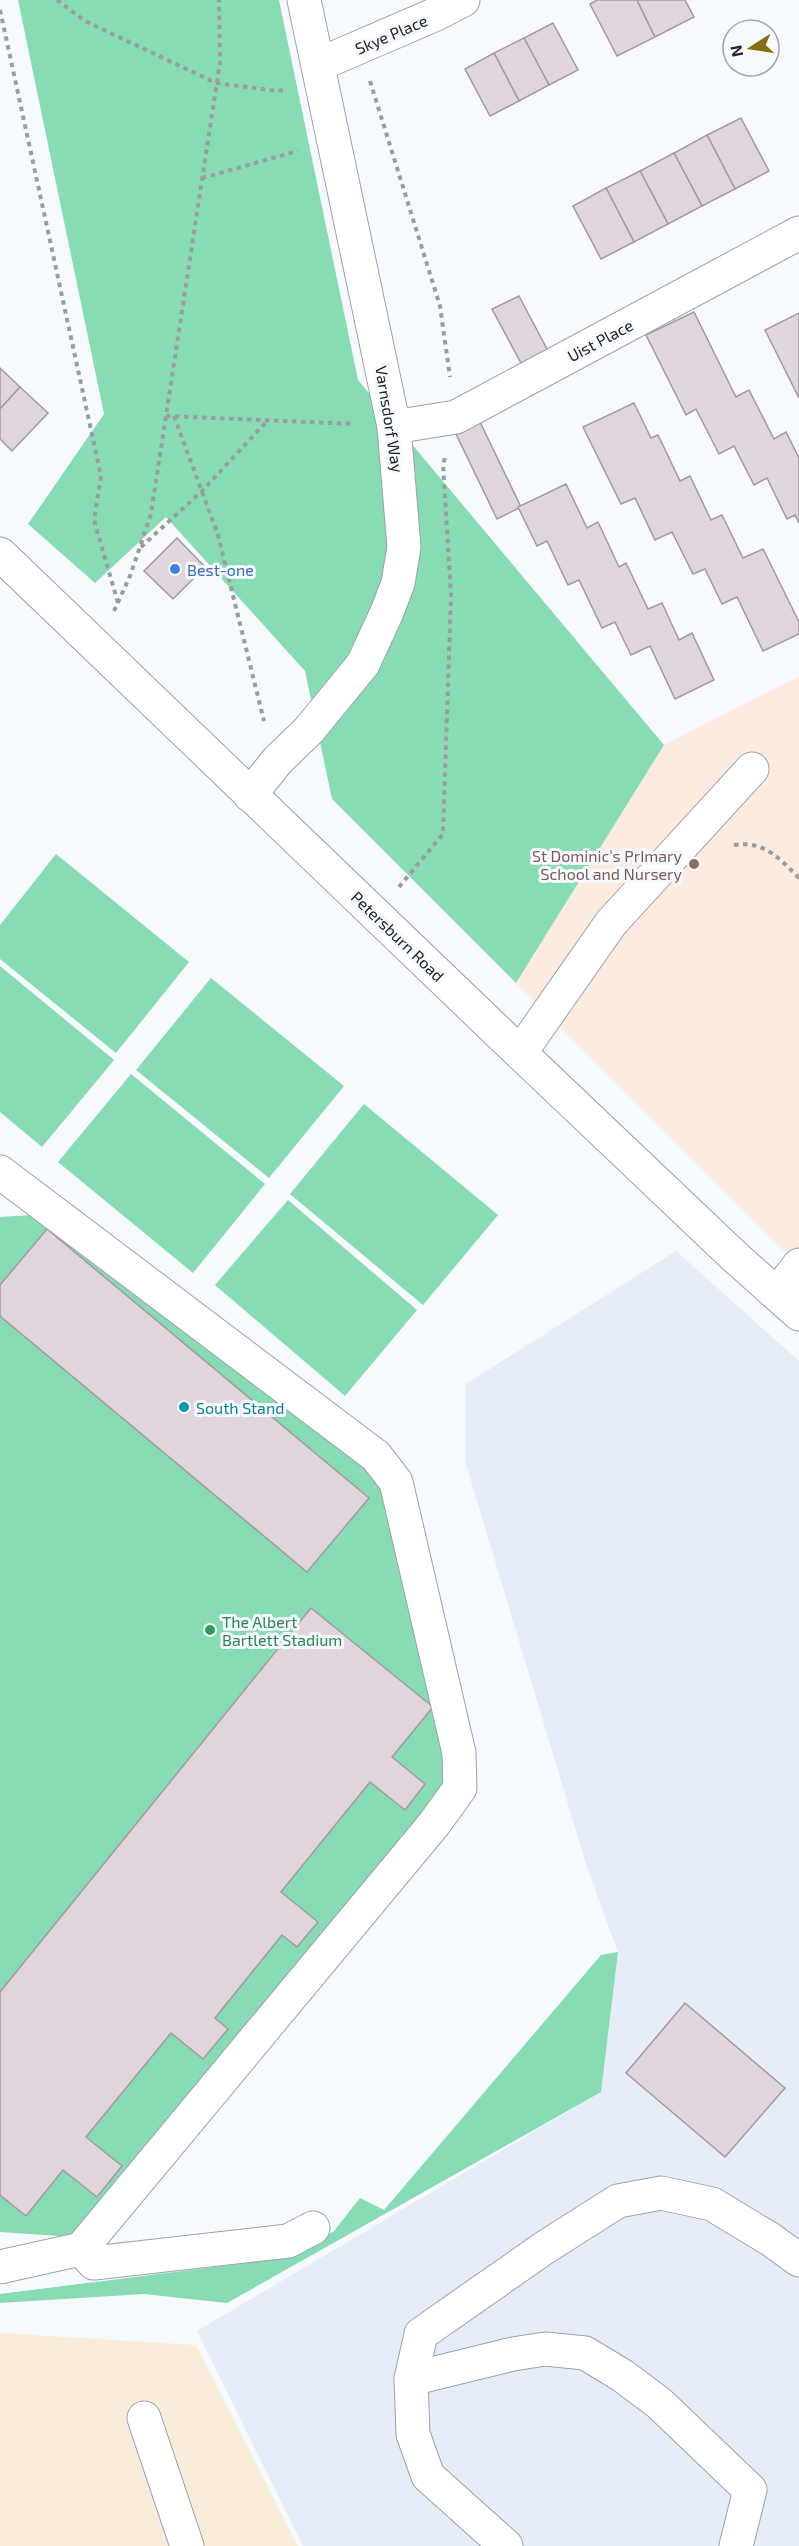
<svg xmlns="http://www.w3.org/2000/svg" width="799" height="2546" font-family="'Exo 2',sans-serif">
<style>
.commercial{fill:#f9edd9}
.built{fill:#e6edf8}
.education{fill:#fdebe0}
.green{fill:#87dcb4}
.building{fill:#e0d5dd;stroke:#a399a1;stroke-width:1.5}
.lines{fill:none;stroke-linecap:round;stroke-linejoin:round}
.minor-casing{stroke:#9ba2ac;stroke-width:35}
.major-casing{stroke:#9ba2ac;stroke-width:35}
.path{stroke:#999ca0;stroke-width:4;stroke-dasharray:4.5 4.5;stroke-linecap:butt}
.minor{stroke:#fff;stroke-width:33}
.major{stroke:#fff;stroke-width:33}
.shop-dot{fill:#3f7fe0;stroke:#f6f9fd;stroke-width:2}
.education-dot{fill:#8d6e63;stroke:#f6f9fd;stroke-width:2}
.culture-dot{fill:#0f9aa8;stroke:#f6f9fd;stroke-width:2}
.leisure-dot{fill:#2e9e5b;stroke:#f6f9fd;stroke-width:2}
.labels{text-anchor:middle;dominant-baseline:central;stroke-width:6;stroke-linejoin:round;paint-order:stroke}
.street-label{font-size:16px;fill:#222528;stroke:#f6f9fd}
.shop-label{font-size:16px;fill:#366cbe;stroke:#f6f9fd;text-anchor:start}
.education-label{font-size:16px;fill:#785e54;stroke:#f6f9fd;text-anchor:end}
.culture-label{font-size:16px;fill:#0d838f;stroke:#f6f9fd;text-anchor:start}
.leisure-label{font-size:16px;fill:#27864d;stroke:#f6f9fd;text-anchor:start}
</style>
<rect width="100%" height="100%" fill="#f6f9fd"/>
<!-- commercial -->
<polygon class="commercial" points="0,2333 196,2345 298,2546 0,2546"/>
<!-- built -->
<polygon class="built" points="676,1251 799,1361 799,2546 303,2546 197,2331 601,2092 618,1952 586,1864 465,1461 466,1384"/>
<!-- education -->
<polygon class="education" points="799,676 799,1266 516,983 664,745"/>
<!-- green -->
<g class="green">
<polygon points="18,0 279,0 358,380 664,745 516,983 332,799 305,671 166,517 95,583 28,524 104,414"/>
<polygon points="56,854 189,962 116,1053 0,959 0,925"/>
<polygon points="0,966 114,1060 42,1147 0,1112"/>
<polygon points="211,978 344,1086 269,1178 136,1070"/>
<polygon points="131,1074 265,1184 193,1273 58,1162"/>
<polygon points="364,1104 498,1215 423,1305 290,1194"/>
<polygon points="288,1200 417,1310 345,1396 215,1285"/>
<polygon points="49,1214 385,1483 455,1777 74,2237 0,2232 0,1217"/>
<polygon points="618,1952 601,2092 227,2303 144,2294 0,2303 0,2294 277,2259 306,2247 334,2231 360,2198 384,2210 601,1955"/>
</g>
<!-- building -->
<g class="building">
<polygon points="597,0 637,0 655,37 617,56 590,4"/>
<polygon points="637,0 685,0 694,17 655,37"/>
<polygon points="553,23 578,70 549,85 524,38"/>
<polygon points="524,38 549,85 519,101 494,53"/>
<polygon points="494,53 519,101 490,116 465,69"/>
<polygon points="741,118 769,171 735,189 707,135"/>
<polygon points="707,135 735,189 702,206 674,153"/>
<polygon points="674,153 702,206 668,224 640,171"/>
<polygon points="640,171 668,224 634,242 606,188"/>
<polygon points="606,188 634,242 601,259 573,206"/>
<polygon points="519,296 548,351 522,365 492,309"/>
<polygon points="694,312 736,397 749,390 774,439 786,432 799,458 799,523 795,515 787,519 767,478 754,485 734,446 719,454 696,409 686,415 646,335"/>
<polygon points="799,313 799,398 765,330"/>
<polygon points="0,368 20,387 0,409"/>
<polygon points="20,387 48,413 12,451 0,439 0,409"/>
<polygon points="634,403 651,438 658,435 680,481 690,476 711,520 722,515 743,558 763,549 799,622 799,634 763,651 737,597 722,604 705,569 693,574 672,532 655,540 635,498 621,504 583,427"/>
<polygon points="480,422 521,507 497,519 456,434"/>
<polygon points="566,484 587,528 598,522 619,567 626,563 648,609 662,603 679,640 692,633 714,680 675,699 650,646 631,655 615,622 602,628 579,580 568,585 547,541 537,546 518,507"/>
<polygon points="177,538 205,567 173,599 144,571"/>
<polygon points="47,1229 369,1498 307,1572 0,1316 0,1285"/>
<polygon points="311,1608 433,1707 392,1757 425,1784 405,1810 370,1782 281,1892 318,1922 297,1947 282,1935 215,2018 228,2029 203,2059 171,2033 86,2137 122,2166 97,2197 63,2170 26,2216 0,2195 0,1992"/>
<polygon points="685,2003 785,2088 725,2157 626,2073"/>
</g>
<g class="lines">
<!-- minor casing -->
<g class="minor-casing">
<g id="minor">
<polyline points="318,65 436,14 463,0"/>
<polyline points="394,427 456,417 799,233"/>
<polyline points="250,795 277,761 309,730 363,664 387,612 398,583 404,547 394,427 304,0"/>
<polyline points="520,1053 611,923 752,769"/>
<polyline points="0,1172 376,1456 396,1482 459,1753 460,1788 434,1824 81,2249 0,2267"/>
<polyline points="777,1294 799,1265"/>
<polyline points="81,2249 94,2263 288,2241 313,2228"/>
<polyline points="411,2379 413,2434 428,2476 506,2546"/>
<polyline points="144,2418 187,2546"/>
<polyline points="736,2546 750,2490 659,2403 623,2376 585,2353 545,2349 513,2354 411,2379 421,2334 544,2248 618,2201 661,2193 712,2204 770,2239 799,2260"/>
</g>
</g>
<!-- major casing -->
<g class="major-casing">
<polyline id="major" points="0,554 496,1030 734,1256 799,1314"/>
</g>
<!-- path -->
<g class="path">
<polyline points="57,0 85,21 216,83 277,91 285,90"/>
<polyline points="0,10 101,476 94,520 118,603"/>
<polyline points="370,81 440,306 450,377"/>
<polyline points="202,178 298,151"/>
<polyline points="166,416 355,424"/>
<polyline points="174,416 218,535 264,721"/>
<polyline points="141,547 202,491 267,421"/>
<polyline points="114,611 130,576 151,514 220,62 219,0"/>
<path d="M734,845C764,840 780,859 799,878"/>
<polyline points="399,887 443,834 451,595 443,464 446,455"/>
</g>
<!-- minor -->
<use href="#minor" class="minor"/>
<!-- major -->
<use href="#major" class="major"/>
</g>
<!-- markers -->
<circle class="shop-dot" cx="175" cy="569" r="6"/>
<circle class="education-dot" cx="694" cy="864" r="6"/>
<circle class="culture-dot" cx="184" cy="1407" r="6"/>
<circle class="leisure-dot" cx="210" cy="1630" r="6"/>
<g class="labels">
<!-- street labels -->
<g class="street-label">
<text transform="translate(391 34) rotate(-23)">Skye Place</text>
<text transform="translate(600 340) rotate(-28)">Uist Place</text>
<text transform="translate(390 419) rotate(81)">Varnsdorf Way</text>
<text transform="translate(398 936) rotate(44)">Petersburn Road</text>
</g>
<!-- shop labels -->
<g class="shop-label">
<text x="187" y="569">Best-one</text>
</g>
<!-- education labels -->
<g class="education-label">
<text x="682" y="855">St Dominic’s PrImary<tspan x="682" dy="18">School and Nursery</tspan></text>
</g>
<!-- culture labels -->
<g class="culture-label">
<text x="196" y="1407">South Stand</text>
</g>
<!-- leisure labels -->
<g class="leisure-label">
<text x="222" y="1621">The Albert<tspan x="222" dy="18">Bartlett Stadium</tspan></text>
</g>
</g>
<!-- north arrow -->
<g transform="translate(751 48) rotate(258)"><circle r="28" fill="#f6f9fd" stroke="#a1a4a8" stroke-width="1.5"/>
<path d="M0-4.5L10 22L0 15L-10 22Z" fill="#866f0e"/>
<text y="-9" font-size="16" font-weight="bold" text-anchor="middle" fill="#222528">N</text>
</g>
</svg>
